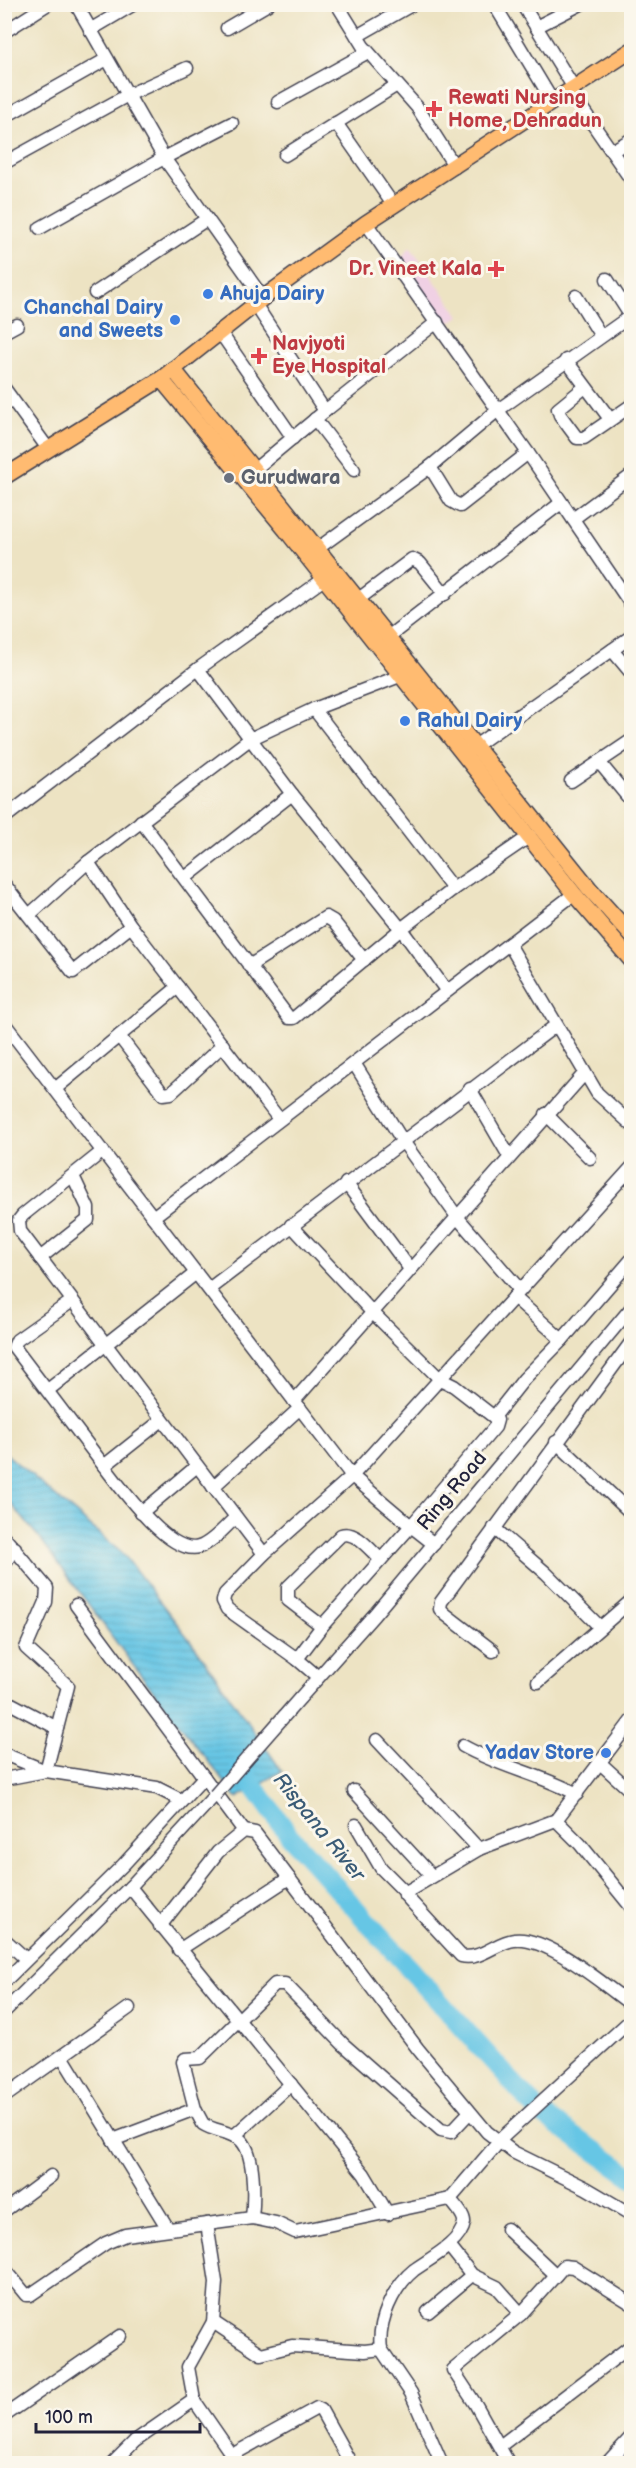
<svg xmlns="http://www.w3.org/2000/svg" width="636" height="2468" font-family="'Balsamiq Sans',sans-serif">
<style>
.built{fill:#f0d0e4}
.water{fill:url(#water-rules);stroke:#447490;stroke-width:1.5}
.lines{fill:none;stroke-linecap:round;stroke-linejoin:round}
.river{stroke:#66c6e5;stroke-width:20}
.minor-casing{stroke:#403f4f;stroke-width:15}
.major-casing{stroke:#403f4f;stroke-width:18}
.minor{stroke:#fff;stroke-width:12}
.major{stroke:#ffbb71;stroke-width:15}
.minor-bridge-casing{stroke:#403f4f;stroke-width:15;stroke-linecap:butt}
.minor-bridge{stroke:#fff;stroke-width:12}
.health-dot{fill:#e0444e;stroke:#fbf7ec;stroke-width:2}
.shop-dot{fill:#3f7fe0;stroke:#fbf7ec;stroke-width:2}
.worship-dot{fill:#6b7280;stroke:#fbf7ec;stroke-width:2}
.labels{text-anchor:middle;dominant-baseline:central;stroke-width:6;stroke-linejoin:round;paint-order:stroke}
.health-label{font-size:20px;font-weight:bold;fill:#be3a42;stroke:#fbf7ec;text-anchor:start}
.shop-label{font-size:20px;font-weight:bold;fill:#366cbe;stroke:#fbf7ec;text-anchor:start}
.worship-label{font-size:20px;font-weight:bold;fill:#5b616d;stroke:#fbf7ec;text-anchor:start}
.street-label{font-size:20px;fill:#22223b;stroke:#fbf7ec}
.water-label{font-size:21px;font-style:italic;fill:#3a5b76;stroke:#fbf7ec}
</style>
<defs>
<pattern id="water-rules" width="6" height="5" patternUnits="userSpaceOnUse" patternTransform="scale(1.5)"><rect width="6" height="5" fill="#66c6e5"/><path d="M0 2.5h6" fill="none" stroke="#58aac5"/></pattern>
</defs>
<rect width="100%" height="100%" fill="#fbf7ec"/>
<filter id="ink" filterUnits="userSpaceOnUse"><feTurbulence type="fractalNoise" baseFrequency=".0167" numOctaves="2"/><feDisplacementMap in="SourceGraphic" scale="12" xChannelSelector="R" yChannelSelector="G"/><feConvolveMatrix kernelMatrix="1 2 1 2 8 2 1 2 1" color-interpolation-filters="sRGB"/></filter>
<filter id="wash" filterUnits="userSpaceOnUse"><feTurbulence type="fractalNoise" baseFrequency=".008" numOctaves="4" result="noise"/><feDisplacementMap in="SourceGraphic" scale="24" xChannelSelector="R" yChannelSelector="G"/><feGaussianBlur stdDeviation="1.35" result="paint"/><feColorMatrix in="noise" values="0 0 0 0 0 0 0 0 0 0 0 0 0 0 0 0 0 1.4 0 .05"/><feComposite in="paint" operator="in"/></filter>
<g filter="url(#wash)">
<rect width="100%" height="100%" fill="#ede3c3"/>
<!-- built -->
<polygon class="built" points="410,247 460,316 445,325 400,260"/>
<!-- water -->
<polygon class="water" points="4,1452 124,1555 196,1648 282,1771 237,1798 133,1665 42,1541 5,1497"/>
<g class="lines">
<!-- river -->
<polyline class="river" points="240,1767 289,1835 538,2111 632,2177"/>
</g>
</g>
<g filter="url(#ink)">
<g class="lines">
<!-- minor casing -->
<g class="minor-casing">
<g id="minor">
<polyline points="76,4 164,158 263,298"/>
<polyline points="337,4 363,46 417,107 455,167"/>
<polyline points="494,4 553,102"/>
<polyline points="522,4 574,88"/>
<polyline points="536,27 581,4"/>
<polyline points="227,28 268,4"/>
<polyline points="90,30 134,4"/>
<polyline points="4,32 48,4"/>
<polyline points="357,36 413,4"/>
<polyline points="570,91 632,181"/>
<polyline points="278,102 368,52"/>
<polyline points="4,117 107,59"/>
<polyline points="336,123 394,206"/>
<polyline points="612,151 632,139"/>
<polyline points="285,155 397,85"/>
<polyline points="8,161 128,95 187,68"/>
<polyline points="366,223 528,453 632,606"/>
<polyline points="40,228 164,158 232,123"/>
<polyline points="607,279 632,318"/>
<polyline points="95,293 207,219"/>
<polyline points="576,296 601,336"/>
<polyline points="4,332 17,325"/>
<polyline points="220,332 293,438"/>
<polyline points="566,360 610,419"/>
<polyline points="585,387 558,409 560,415 577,438 584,438 632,405"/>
<polyline points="4,388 49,450"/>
<polyline points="325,411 437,322"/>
<polyline points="315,419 354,470"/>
<polyline points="430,467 451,501 460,506 528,453"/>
<polyline points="254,470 325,411 255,304"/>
<polyline points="573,519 632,475"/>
<polyline points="317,549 430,467 498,410 632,315"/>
<polyline points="352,604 412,559 420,563 445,594"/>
<polyline points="388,637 561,503"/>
<polyline points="612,650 632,674"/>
<polyline points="198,669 292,794 401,929 453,889"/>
<polyline points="314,709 453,889 530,836"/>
<polyline points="468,751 632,636"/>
<polyline points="599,762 632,802"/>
<polyline points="571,781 632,740"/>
<polyline points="4,818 198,669 324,579"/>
<polyline points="141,821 289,1018 294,1018 401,929 446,990"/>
<polyline points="88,862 131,926 279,1119"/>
<polyline points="185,878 292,794"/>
<polyline points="4,884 73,972 131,926"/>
<polyline points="29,915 88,862 250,739 314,709 400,676"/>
<polyline points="509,944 597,1093 632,1125"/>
<polyline points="249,966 326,917 333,921 364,960"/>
<polyline points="4,1023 352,1476 411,1526 495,1427 497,1420 494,1417 524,1379 562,1340 514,1297"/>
<polyline points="119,1036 163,1094 171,1093 223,1045"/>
<polyline points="354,1063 402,1140 458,1218 520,1290"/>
<polyline points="55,1089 178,987"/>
<polyline points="470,1089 509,1156"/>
<polyline points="546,1114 590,1158"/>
<polyline points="103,1151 23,1215 19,1220 20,1231 264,1554"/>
<polyline points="346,1183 410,1269"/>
<polyline points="153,1217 574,894"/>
<polyline points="291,1225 372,1312 440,1379 454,1386 494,1417"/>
<polyline points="40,1258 88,1220 88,1208 73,1176"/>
<polyline points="209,1289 555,1026"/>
<polyline points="72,1301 17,1340 14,1347 104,1466"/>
<polyline points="562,1340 632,1259"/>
<polyline points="48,1390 196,1273"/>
<polyline points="294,1401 584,1074"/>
<path d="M162,1420L104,1466C120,1487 170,1556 199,1547C212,1543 225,1527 235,1518"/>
<polyline points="556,1442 632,1514"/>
<polyline points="213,1487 300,1408"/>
<polyline points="141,1513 197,1466"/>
<polyline points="494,1528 546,1573 600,1627"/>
<polyline points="4,1537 47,1588 46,1602 26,1648 68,1686 46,1771 4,1779"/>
<path d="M381,1560C371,1551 356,1530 341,1535L288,1587V1600L322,1626L411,1526L434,1544"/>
<polyline points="4,1564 15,1548"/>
<polyline points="76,1605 244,1831"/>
<polyline points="493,1651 445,1614 440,1609 441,1602 632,1341"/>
<polyline points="297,1659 322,1626"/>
<polyline points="318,1677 297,1659 227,1609 223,1601 225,1594 264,1554 352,1476 632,1167"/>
<polyline points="538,1682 632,1600"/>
<polyline points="300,1698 374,1615 632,1307"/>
<polyline points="4,1700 57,1728"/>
<path d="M632,1720L556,1820L479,1849L408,1891L405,1895L461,1956C480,1961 496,1942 514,1940C547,1935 605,1986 632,2005"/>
<polyline points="377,1740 479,1849"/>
<path d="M463,1746C500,1767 540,1774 577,1794"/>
<polyline points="4,1754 46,1771 157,1788 181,1800"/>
<polyline points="599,1762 632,1792"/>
<polyline points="354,1791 432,1876"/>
<polyline points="556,1820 580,1844 632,1908"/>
<polyline points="356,1825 381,1868 406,1893"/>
<polyline points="130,1887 364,2174 388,2214"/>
<polyline points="160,1926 218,1852 244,1831 255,1833 418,2049 487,2132 513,2152 586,2188 632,2215"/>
<polyline points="4,1939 26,1959"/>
<polyline points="179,1950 289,1878"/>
<polyline points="4,1982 123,1865 204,1777"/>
<polyline points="4,2012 130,1887 215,1795"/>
<polyline points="62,2056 167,2227"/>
<polyline points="4,2097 129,2008"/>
<polyline points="234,2136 291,2084"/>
<polyline points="113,2140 195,2109"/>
<polyline points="4,2211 51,2176"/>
<path d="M252,2218C254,2199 256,2149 238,2138C227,2131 214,2131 203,2124L195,2109L183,2062L185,2059L200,2058L275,1984H285L343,2044L441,2130L451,2132L469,2113"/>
<polyline points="507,2229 556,2275"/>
<polyline points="449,2246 472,2275 497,2287 521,2314"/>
<polyline points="4,2268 26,2295 30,2295 106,2243 125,2235 252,2218 276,2223 295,2232 450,2199 504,2136 632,2019"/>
<polyline points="428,2312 472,2275"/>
<polyline points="213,2322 261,2354 292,2346 365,2351 381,2349 411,2393 442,2464"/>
<path d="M381,2349C377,2322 393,2287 414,2270C429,2259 461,2243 464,2223C465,2215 454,2205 450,2199"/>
<polyline points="194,2400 188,2367 213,2322 216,2282 207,2224"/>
<polyline points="4,2416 120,2336"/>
<polyline points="500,2446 632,2345"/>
<polyline points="112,2464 135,2441 194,2400 232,2455 317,2408 321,2410 351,2464"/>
<polyline points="220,2464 232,2455"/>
<polyline points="509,2464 476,2405 453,2370 521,2314 564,2266 573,2267 632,2304"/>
<polyline points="606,2464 632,2436"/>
</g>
</g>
<!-- major casing -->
<g class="major-casing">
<g id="major">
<polyline points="173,369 589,888 632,936"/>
<polyline points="161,379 286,530 574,894 632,961"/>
<polyline points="4,477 161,379 263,298 366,223 632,50"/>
</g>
</g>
<!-- minor -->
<use href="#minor" class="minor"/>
<!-- major -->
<use href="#major" class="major"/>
<!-- minor-bridge casing -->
<g class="minor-bridge-casing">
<polyline id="minor-bridge" points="215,1795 300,1698"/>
</g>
<!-- minor-bridge -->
<use href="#minor-bridge" class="minor-bridge"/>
</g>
</g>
<!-- markers -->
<g class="health-dot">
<path d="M431 100h6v6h6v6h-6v6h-6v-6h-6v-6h6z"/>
<path d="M493 260h6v6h6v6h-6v6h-6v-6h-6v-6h6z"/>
<path d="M256 347h6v6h6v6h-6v6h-6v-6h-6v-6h6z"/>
</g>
<g class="shop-dot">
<circle cx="208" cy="294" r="6"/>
<circle cx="175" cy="320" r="6"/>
<circle cx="405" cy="721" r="6"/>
<circle cx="606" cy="1753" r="6"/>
</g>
<circle class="worship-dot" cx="229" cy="478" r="6"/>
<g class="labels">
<!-- health labels -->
<g class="health-label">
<text x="448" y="98">Rewati Nursing<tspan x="448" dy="23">Home, Dehradun</tspan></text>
<text x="482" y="269" text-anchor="end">Dr. Vineet Kala</text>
<text x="272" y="344">Navjyoti<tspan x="272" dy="23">Eye Hospital</tspan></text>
</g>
<!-- shop labels -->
<g class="shop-label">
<text x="220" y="294">Ahuja Dairy</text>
<text x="163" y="308" text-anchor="end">Chanchal Dairy<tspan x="163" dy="23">and Sweets</tspan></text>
<text x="417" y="721">Rahul Dairy</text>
<text x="594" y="1753" text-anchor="end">Yadav Store</text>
</g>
<!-- worship labels -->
<g class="worship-label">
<text x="241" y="478">Gurudwara</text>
</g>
<!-- street labels -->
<g class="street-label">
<text transform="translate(452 1491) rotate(-50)">Ring Road</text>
</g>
<!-- water labels -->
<g class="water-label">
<text transform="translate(319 1827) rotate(51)">Rispana River</text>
</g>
</g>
<!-- margin -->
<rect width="636" height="2468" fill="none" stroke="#fbf7ec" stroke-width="24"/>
<!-- scale -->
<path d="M36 2423v9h164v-9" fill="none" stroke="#22223b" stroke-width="3"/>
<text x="45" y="2423" font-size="18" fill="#22223b" stroke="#fbf7ec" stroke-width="4.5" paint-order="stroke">100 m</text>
</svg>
